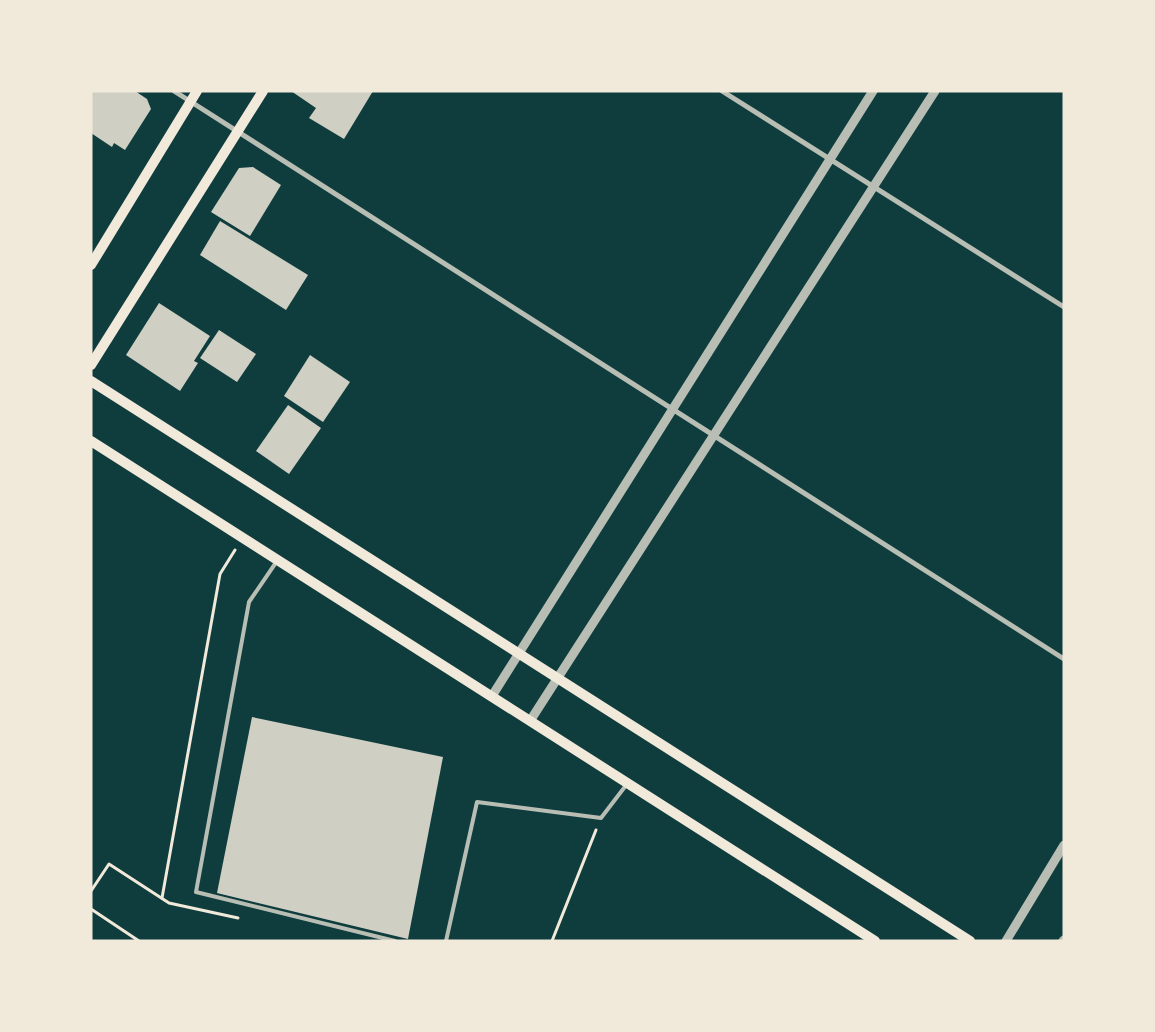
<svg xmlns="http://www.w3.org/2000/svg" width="1155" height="1032" font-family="'Asap Condensed',sans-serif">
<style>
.building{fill:#cfcfc3}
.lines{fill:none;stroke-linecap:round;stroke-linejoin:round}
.path{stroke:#f1e9da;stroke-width:3}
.service{stroke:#b8beb3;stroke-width:4}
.minor{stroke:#b8beb3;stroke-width:5}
.tertiary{stroke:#b8beb3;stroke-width:9}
.secondary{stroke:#f1e9da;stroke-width:10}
</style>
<rect width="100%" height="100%" fill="#0f3d3e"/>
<!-- building -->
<g class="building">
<polygon points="91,91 135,91 147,99 151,109 125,150 114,143 112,147 91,133"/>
<polygon points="291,91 373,91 344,139 309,118 316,108"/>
<polygon points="253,167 281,185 250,236 211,212 239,168"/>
<polygon points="220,221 308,275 286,310 200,255"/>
<polygon points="159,303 210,336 194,361 198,363 180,391 126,355"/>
<polygon points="219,330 256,354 237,382 200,358"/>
<polygon points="310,355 350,382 323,422 284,396"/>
<polygon points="288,405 321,428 289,474 256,451"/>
<polygon points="252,717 443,757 408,939 217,893"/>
</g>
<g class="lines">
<!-- path -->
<g class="path">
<polyline points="91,891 109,864 169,903 238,918"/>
<polyline points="162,898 220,574 235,550"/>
<polyline points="91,909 139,941"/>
<polyline points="552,941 596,830"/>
</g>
<!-- service -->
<g class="service">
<polyline points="277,561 249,602 196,892 395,941"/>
<polyline points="446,941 477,802 601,818 627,784"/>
</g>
<!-- minor -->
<g class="minor">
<polyline points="174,91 1064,659"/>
<polyline points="722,91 1064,307"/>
</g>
<!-- tertiary -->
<g class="tertiary">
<polyline points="492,696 873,91"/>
<polyline points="530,721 935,91"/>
<polyline points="1006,941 1064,845"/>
<polyline points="1063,941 1064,940"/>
</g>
<!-- secondary -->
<g class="secondary">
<polyline points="91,265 197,91"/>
<polyline points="91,365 263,91"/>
<polyline points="91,381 970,941"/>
<polyline points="91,441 875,941"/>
</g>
</g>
<!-- border -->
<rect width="1155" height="1032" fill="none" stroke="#f1e9da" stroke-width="185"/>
</svg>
